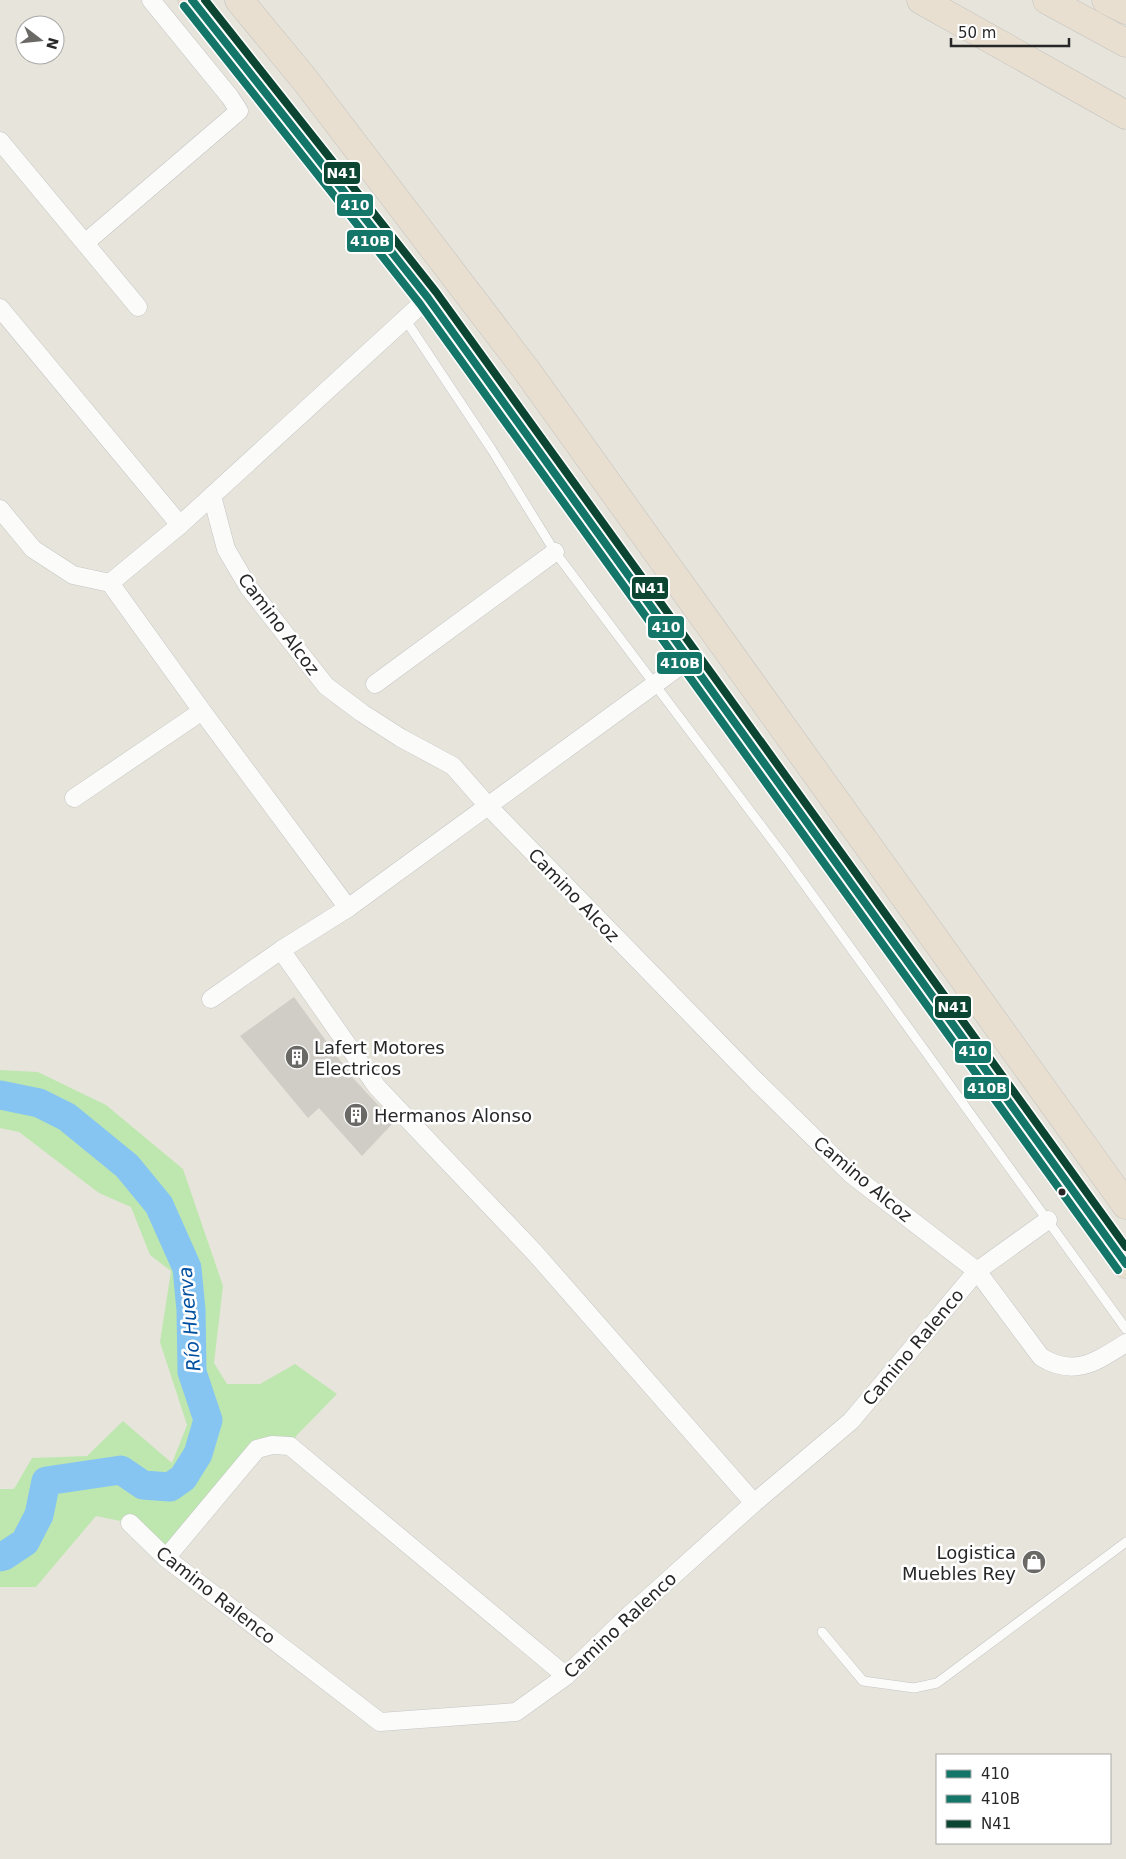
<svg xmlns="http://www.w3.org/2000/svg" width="1126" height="1859" font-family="'DejaVu Sans',sans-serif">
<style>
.green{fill:#bee7b0}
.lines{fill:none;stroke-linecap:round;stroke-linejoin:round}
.river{stroke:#86c4f1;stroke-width:29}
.building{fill:#cfcdc6}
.lane-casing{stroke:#c5c5c5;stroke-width:10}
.street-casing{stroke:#c5c5c5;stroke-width:19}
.highway-casing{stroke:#c3c2bf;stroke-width:29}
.lane{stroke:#fbfbfa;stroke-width:9}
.street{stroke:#fbfbfa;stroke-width:18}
.highway{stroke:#e8dfd1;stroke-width:28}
.bus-1-casing{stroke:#fff;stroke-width:11}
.bus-2-casing{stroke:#fff;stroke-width:11}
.bus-3-casing{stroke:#fff;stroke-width:11}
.bus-1{stroke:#147668;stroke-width:8}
.bus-2{stroke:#147668;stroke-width:8}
.bus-3{stroke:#0c4532;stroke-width:8}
.bus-dot{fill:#272727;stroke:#fff;stroke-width:2}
.labels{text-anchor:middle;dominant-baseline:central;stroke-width:5;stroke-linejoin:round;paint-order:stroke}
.street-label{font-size:18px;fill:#272727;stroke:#fff}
.poi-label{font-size:18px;fill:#272727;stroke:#fff;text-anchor:start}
.water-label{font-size:19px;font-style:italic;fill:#0050a1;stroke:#fff}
.line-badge{stroke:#fff;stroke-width:2}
.badge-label{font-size:14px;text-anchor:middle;font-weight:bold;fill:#fff}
</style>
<rect width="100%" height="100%" fill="#e7e4db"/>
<!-- green -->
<polygon class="green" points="0,1070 38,1072 106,1105 183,1169 223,1286 214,1363 227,1384 260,1384 295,1364 337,1394 297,1435 290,1446 272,1445 166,1558 130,1523 96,1516 36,1587 0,1587 0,1489 14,1489 32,1458 87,1456 123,1421 172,1463 187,1425 160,1342 171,1271 150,1255 131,1207 99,1193 19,1132 0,1128"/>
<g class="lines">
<!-- river -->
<polyline class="river" points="0,1095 39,1103 67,1117 127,1166 159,1205 187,1268 191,1310 192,1372 208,1420 198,1454 183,1478 170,1487 143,1485 121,1470 46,1481 39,1515 25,1542 4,1556 0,1557"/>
</g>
<!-- building -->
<polygon class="building" points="294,997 353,1078 394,1122 362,1156 319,1108 308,1118 240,1036"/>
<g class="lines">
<!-- lane casing -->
<g class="lane-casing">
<g id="lane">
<polyline points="405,319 492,450 555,552 787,860 1126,1329"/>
<polyline points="822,1632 863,1681 914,1688 937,1683 1126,1542"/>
</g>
</g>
<!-- street casing -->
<g class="street-casing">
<g id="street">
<polyline points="0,141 138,307"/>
<polyline points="85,243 239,111 230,97 151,0"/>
<polyline points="0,308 180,525"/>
<path d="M212,496L226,549L249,588L326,686L362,713L401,738L453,766L488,806L757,1082L851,1174L977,1271L1041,1357C1075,1378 1097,1361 1126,1343"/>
<polyline points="0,509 33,549 73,575 110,583 202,711 348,908"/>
<polyline points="110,583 180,525 428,298"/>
<polyline points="375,684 555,552"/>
<polyline points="74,798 202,711"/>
<polyline points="281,950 377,1087 535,1253 754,1503"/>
<polyline points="211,999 281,950 348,908 688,660"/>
<polyline points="130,1523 166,1558 380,1722 516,1712 566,1676 626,1618 754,1503 851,1421 977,1271 1048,1220"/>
<polyline points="166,1558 257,1449 272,1445 290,1446 566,1676"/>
</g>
</g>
<!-- highway casing -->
<g class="highway-casing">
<g id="highway">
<polyline points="192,0 428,298 1126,1264"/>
<polyline points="239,0 305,80 527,371 1126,1205"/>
<polyline points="921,0 1126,115"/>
<polyline points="1047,0 1126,43"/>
<polyline points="1106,0 1126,10"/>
</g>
</g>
<!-- lane -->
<use href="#lane" class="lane"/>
<!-- street -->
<use href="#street" class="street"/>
<!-- highway -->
<use href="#highway" class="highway"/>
<!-- bus-1 casing -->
<g class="bus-1-casing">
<polyline id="bus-1" points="192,0 428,298 1126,1264"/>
</g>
<!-- bus-2 casing -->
<g class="bus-2-casing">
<polyline id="bus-2" points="184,6 420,304 1118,1270"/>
</g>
<!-- bus-3 casing -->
<g class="bus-3-casing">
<polyline id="bus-3" points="205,0 436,292 1126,1247"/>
</g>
<!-- bus-1 -->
<use href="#bus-1" class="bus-1"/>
<!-- bus-2 -->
<use href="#bus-2" class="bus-2"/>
<!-- bus-3 -->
<use href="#bus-3" class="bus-3"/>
</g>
<!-- icons -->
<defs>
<g id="building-disc" transform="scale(1.25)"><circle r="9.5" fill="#6a6966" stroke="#fff"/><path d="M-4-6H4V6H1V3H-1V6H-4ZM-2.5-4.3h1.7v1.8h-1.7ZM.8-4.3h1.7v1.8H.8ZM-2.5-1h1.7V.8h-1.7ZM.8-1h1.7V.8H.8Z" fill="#fff"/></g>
<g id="shop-disc" transform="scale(1.25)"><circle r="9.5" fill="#6a6966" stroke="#fff"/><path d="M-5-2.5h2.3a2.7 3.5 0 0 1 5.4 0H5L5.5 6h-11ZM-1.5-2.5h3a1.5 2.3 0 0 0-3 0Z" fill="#fff"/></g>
</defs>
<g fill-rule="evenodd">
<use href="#building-disc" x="297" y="1057"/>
<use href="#building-disc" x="356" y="1115"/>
<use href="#shop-disc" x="1034" y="1562"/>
</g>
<!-- markers -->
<circle class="bus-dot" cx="1062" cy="1192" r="4.5"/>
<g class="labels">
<!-- street labels -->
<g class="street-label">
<text transform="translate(279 624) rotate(53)">Camino Alcoz</text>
<text transform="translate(574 895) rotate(46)">Camino Alcoz</text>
<text transform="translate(863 1179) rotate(40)">Camino Alcoz</text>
<text transform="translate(913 1347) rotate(-50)">Camino Ralenco</text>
<text transform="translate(216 1595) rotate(38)">Camino Ralenco</text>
<text transform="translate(620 1625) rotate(-43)">Camino Ralenco</text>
</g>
<!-- poi labels -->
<g class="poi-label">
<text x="314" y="1047">Lafert Motores<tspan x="314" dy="21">Electricos</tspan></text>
<text x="374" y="1115">Hermanos Alonso</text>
<text x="1016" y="1552" text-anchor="end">Logistica<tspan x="1016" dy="21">Muebles Rey</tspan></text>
</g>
<!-- water labels -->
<g class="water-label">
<text transform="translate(189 1319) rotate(-95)">Río Huerva</text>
</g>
</g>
<g class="line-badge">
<rect x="323" y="161" width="38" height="24" rx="5" fill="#0c4532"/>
<rect x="336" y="193" width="38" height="24" rx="5" fill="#147668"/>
<rect x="346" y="229" width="48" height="24" rx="5" fill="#147668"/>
<rect x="631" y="576" width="38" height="24" rx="5" fill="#0c4532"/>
<rect x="647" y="615" width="38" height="24" rx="5" fill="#147668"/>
<rect x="656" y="651" width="47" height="24" rx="5" fill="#147668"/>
<rect x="934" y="995" width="38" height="24" rx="5" fill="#0c4532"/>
<rect x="954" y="1040" width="38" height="24" rx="5" fill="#147668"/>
<rect x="963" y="1076" width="47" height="24" rx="5" fill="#147668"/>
</g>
<g class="badge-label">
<text x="342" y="178">N41</text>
<text x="355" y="210">410</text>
<text x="370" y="246">410B</text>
<text x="650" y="593">N41</text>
<text x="666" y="632">410</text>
<text x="680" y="668">410B</text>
<text x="953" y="1012">N41</text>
<text x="973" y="1056">410</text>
<text x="987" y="1093">410B</text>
</g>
<!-- legend -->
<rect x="936" y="1754" width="175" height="90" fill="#ffffff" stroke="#a9a9a9"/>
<rect x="946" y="1770" width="25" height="8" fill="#147668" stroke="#a9a9a9"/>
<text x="981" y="1779" font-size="15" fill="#272727">410</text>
<rect x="946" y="1795" width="25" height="8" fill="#147668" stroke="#a9a9a9"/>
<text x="981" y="1804" font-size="15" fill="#272727">410B</text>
<rect x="946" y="1820" width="25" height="8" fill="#0c4532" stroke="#a9a9a9"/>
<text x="981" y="1829" font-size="15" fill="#272727">N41</text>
<!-- north arrow -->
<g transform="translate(40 40) rotate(106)"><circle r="24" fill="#ffffff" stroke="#a9a9a9"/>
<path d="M0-4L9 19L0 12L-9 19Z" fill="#6a6966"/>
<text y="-8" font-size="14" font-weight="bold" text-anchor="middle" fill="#272727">N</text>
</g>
<!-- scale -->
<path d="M951 38v8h118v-8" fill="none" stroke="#272727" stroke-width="2.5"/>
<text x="958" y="38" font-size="15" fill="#272727" stroke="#ffffff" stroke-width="4" paint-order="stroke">50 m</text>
</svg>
